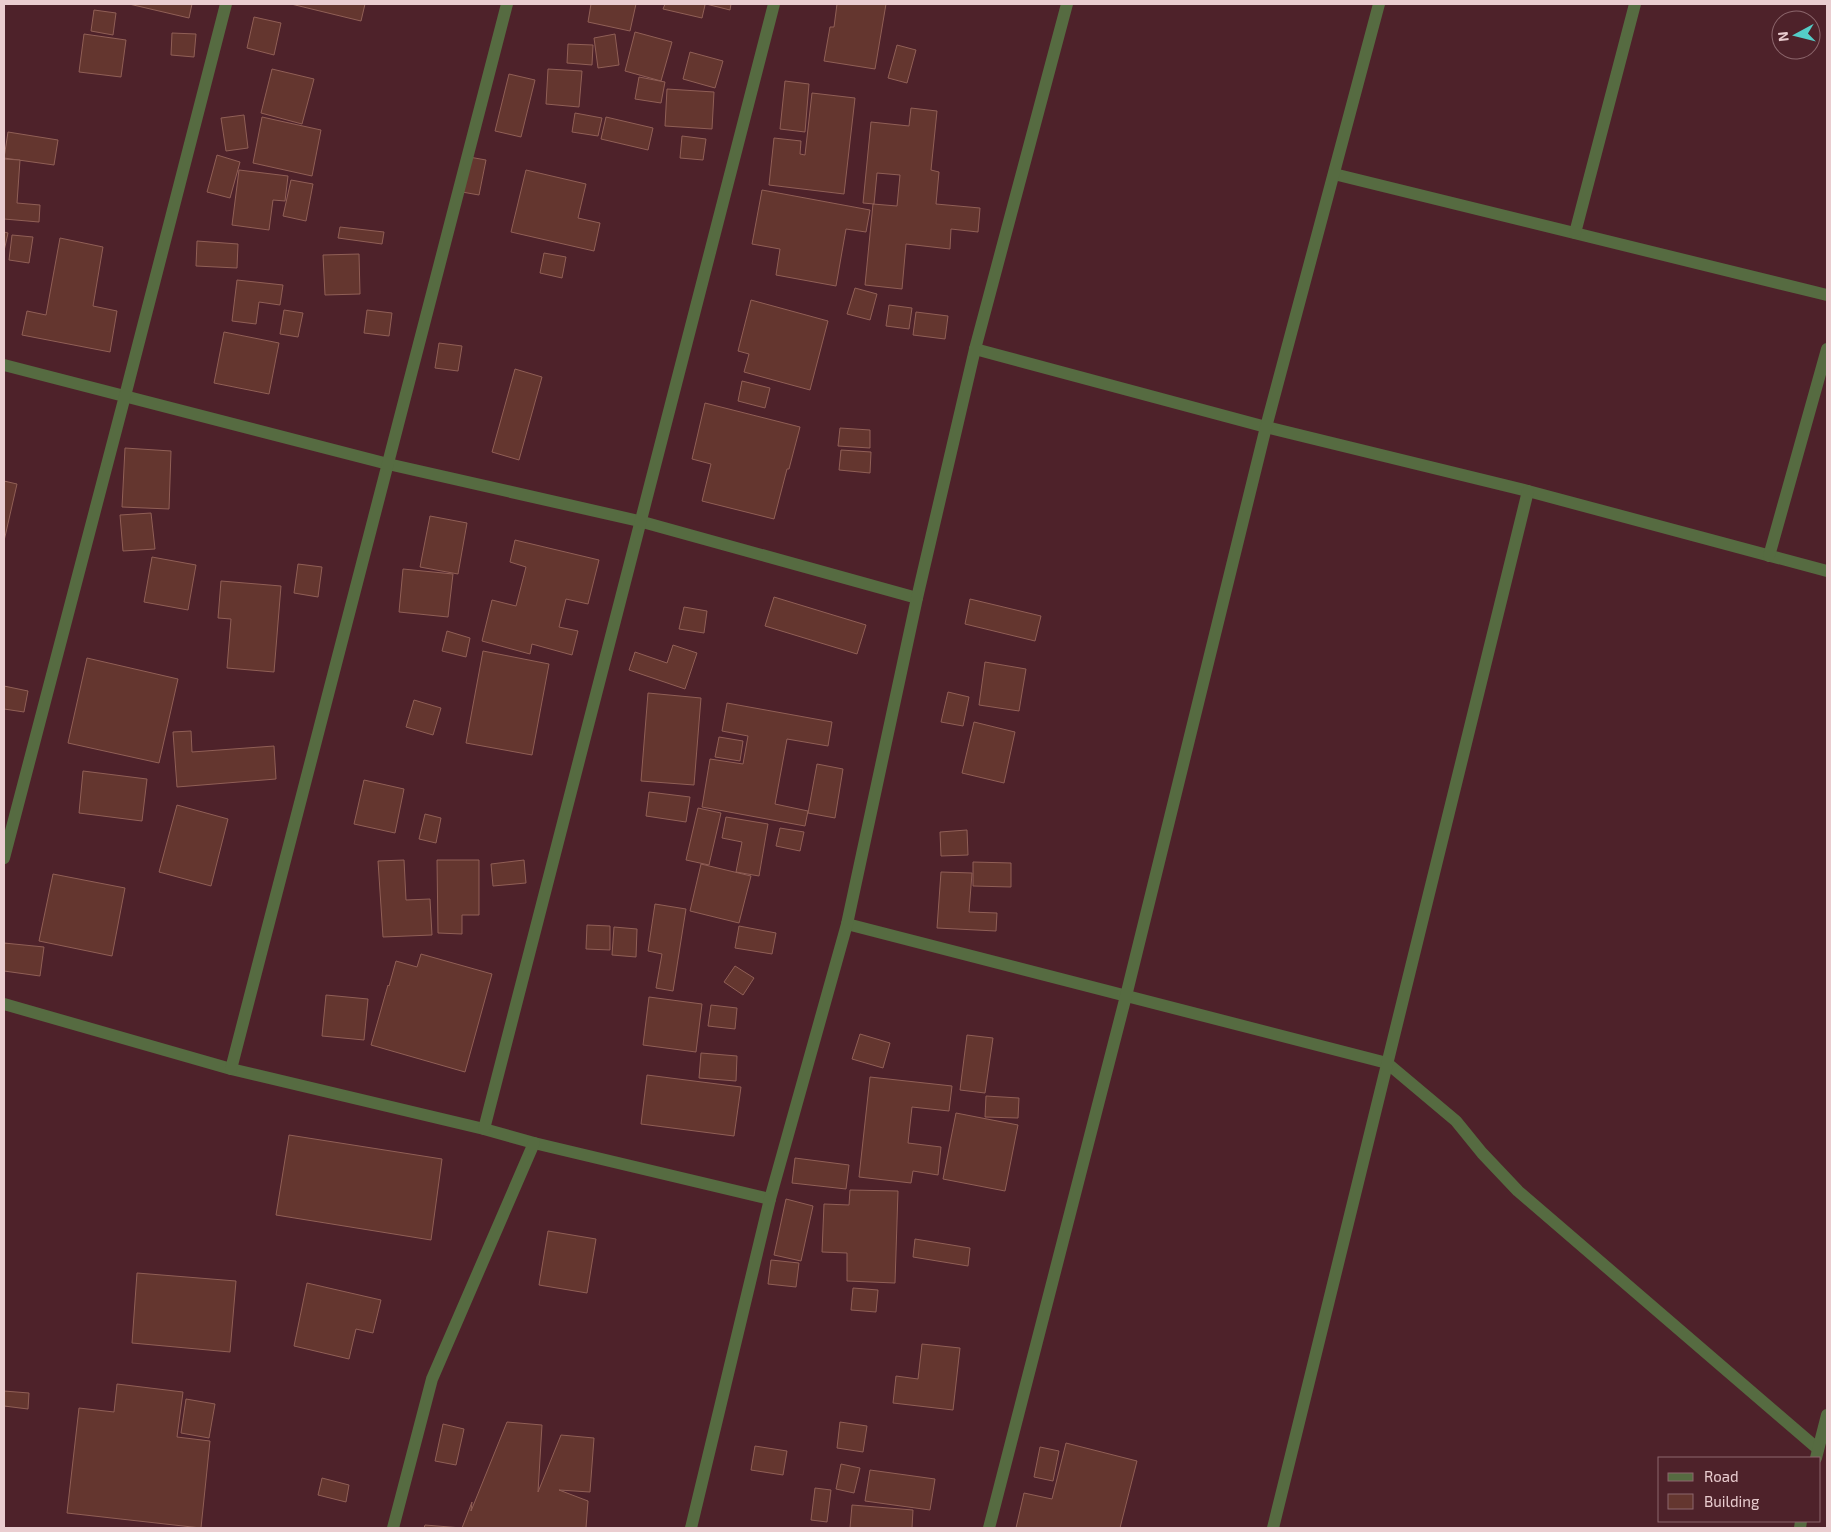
<svg xmlns="http://www.w3.org/2000/svg" width="1831" height="1532" font-family="'Exo 2',sans-serif">
<style>
.building{fill:#64362f;stroke:#905f56}
.lines{fill:none;stroke-linecap:round;stroke-linejoin:round}
.minor{stroke:#566b41;stroke-width:12}
</style>
<rect width="100%" height="100%" fill="#4e222a"/>
<!-- building -->
<g class="building">
<polygon points="129,4 192,4 189,18"/>
<polygon points="291,4 365,4 361,21"/>
<polygon points="591,4 636,4 630,31 588,22"/>
<polygon points="665,4 702,4 705,5 702,18 663,9"/>
<polygon points="706,4 731,4 730,10"/>
<polygon points="837,4 886,4 875,69 824,61 830,27 834,27"/>
<polygon points="94,10 116,13 113,35 91,31"/>
<polygon points="254,17 281,23 274,55 247,48"/>
<polygon points="635,32 672,42 661,81 625,71"/>
<polygon points="172,33 196,34 194,57 171,55"/>
<polygon points="84,34 126,40 121,77 79,72"/>
<polygon points="615,34 619,65 598,68 594,38"/>
<polygon points="568,44 593,45 592,65 567,63"/>
<polygon points="897,45 916,50 907,83 888,78"/>
<polygon points="690,52 723,61 715,88 683,79"/>
<polygon points="272,69 314,79 302,124 261,113"/>
<polygon points="548,69 582,71 579,107 546,104"/>
<polygon points="509,74 535,80 521,137 495,131"/>
<polygon points="639,77 665,82 661,103 635,99"/>
<polygon points="785,81 809,84 805,132 780,129"/>
<polygon points="667,89 714,92 712,129 665,126"/>
<polygon points="812,93 855,98 844,194 769,185 774,138 801,141 800,154 805,155"/>
<polygon points="911,108 937,111 931,170 939,172 936,204 980,208 978,232 951,229 950,249 906,244 902,289 865,285 873,204 897,206 900,175 877,173 874,204 863,203 871,122 909,126"/>
<polygon points="575,113 602,118 598,136 572,132"/>
<polygon points="244,115 248,148 226,151 221,118"/>
<polygon points="262,117 321,130 312,176 253,163"/>
<polygon points="606,117 653,128 648,150 601,139"/>
<polygon points="8,132 58,140 54,165 4,158"/>
<polygon points="682,136 706,139 703,160 680,158"/>
<polygon points="217,155 240,162 230,198 207,192"/>
<polygon points="469,157 486,160 479,195 462,192"/>
<polygon points="4,159 20,160 17,203 40,205 39,222 4,219"/>
<polygon points="239,170 288,176 285,201 273,200 269,230 232,225"/>
<polygon points="526,170 586,184 578,218 600,223 594,251 511,232"/>
<polygon points="291,180 313,184 306,221 283,216"/>
<polygon points="762,190 870,210 866,232 846,229 836,286 776,275 780,249 752,244"/>
<polygon points="340,227 384,232 382,244 338,238"/>
<polygon points="4,232 8,233 4,251"/>
<polygon points="12,235 33,237 29,263 9,260"/>
<polygon points="60,238 103,247 93,306 117,311 110,352 22,335 27,311 46,315"/>
<polygon points="197,241 238,244 237,268 196,266"/>
<polygon points="544,253 566,257 562,278 540,273"/>
<polygon points="359,254 360,294 325,295 323,255"/>
<polygon points="237,280 283,285 280,305 259,302 256,324 232,321"/>
<polygon points="855,288 877,294 870,320 847,314"/>
<polygon points="751,300 828,321 810,390 744,372 749,354 738,351"/>
<polygon points="889,305 912,308 909,329 886,326"/>
<polygon points="284,310 303,313 298,337 280,334"/>
<polygon points="367,310 392,313 389,336 364,333"/>
<polygon points="916,312 948,316 945,339 913,335"/>
<polygon points="224,332 279,343 269,394 214,383"/>
<polygon points="439,343 462,346 458,371 435,368"/>
<polygon points="515,369 542,377 519,460 492,452"/>
<polygon points="742,381 770,388 765,408 738,401"/>
<polygon points="705,403 800,427 789,469 787,469 774,519 702,501 711,464 692,459"/>
<polygon points="840,428 870,430 870,448 838,446"/>
<polygon points="125,448 171,451 169,509 122,507"/>
<polygon points="841,450 871,452 870,473 839,470"/>
<polygon points="4,481 17,484 4,541"/>
<polygon points="151,513 155,549 123,551 120,515"/>
<polygon points="430,516 467,523 458,574 420,567"/>
<polygon points="515,540 599,560 588,604 566,599 559,627 578,631 572,655 532,644 530,654 482,641 492,600 516,606 526,567 510,562"/>
<polygon points="152,557 196,565 188,610 144,602"/>
<polygon points="298,564 322,567 318,597 294,593"/>
<polygon points="403,569 453,574 448,617 399,612"/>
<polygon points="221,581 281,586 274,672 227,668 231,619 218,618"/>
<polygon points="774,597 866,625 857,654 765,626"/>
<polygon points="970,599 1041,616 1035,641 965,624"/>
<polygon points="684,607 707,611 704,633 679,629"/>
<polygon points="447,631 470,638 466,657 442,651"/>
<polygon points="673,645 697,653 685,689 629,670 635,652 667,663"/>
<polygon points="483,651 549,664 532,755 466,743"/>
<polygon points="87,658 178,679 159,763 68,743"/>
<polygon points="985,662 1026,669 1019,711 979,705"/>
<polygon points="4,686 28,691 24,712 4,709"/>
<polygon points="948,692 969,697 963,726 941,722"/>
<polygon points="648,693 701,698 694,785 641,781"/>
<polygon points="414,700 441,708 433,735 406,727"/>
<polygon points="727,703 832,722 828,746 787,739 775,804 808,811 805,826 702,807 710,759 743,764 748,736 722,731"/>
<polygon points="974,722 1015,732 1004,783 962,773"/>
<polygon points="191,731 192,752 274,746 276,779 177,787 173,732"/>
<polygon points="719,737 743,741 740,761 715,757"/>
<polygon points="817,764 843,769 835,818 808,813"/>
<polygon points="83,771 147,779 142,821 79,813"/>
<polygon points="364,780 404,789 395,833 354,824"/>
<polygon points="649,792 690,797 686,822 646,816"/>
<polygon points="177,805 228,819 211,886 159,872"/>
<polygon points="698,808 721,813 709,865 686,860"/>
<polygon points="425,814 441,818 436,843 419,839"/>
<polygon points="726,817 768,824 759,876 736,872 742,842 722,838"/>
<polygon points="780,828 804,832 800,851 776,846"/>
<polygon points="967,830 968,855 941,856 940,832"/>
<polygon points="404,860 406,900 430,899 432,935 383,937 378,861"/>
<polygon points="437,860 479,860 479,915 462,915 462,934 438,933"/>
<polygon points="524,860 526,883 493,886 491,864"/>
<polygon points="973,862 1011,863 1011,887 973,886"/>
<polygon points="701,864 751,876 739,923 690,911"/>
<polygon points="941,872 972,873 969,912 997,913 996,931 937,928"/>
<polygon points="53,874 125,888 112,956 39,941"/>
<polygon points="655,904 686,909 673,991 656,988 662,954 648,951"/>
<polygon points="587,925 610,926 610,950 586,949"/>
<polygon points="739,926 776,933 772,954 735,948"/>
<polygon points="614,927 637,929 636,957 612,955"/>
<polygon points="4,943 44,947 40,976 4,971"/>
<polygon points="421,954 492,974 465,1072 371,1045 388,985 389,986 396,961 417,967"/>
<polygon points="735,966 754,978 743,995 724,982"/>
<polygon points="326,995 368,999 364,1040 322,1036"/>
<polygon points="649,997 702,1004 696,1052 643,1045"/>
<polygon points="711,1005 737,1008 735,1029 708,1026"/>
<polygon points="860,1034 890,1043 883,1068 852,1059"/>
<polygon points="967,1035 993,1038 985,1093 960,1090"/>
<polygon points="701,1053 737,1056 736,1081 699,1078"/>
<polygon points="647,1075 741,1087 734,1136 641,1124"/>
<polygon points="870,1077 952,1086 949,1111 912,1107 908,1143 941,1147 938,1175 913,1171 911,1183 859,1177"/>
<polygon points="986,1096 1019,1098 1018,1118 985,1117"/>
<polygon points="956,1113 1018,1125 1005,1191 943,1179"/>
<polygon points="289,1135 442,1159 431,1240 276,1215"/>
<polygon points="795,1158 849,1165 846,1189 792,1183"/>
<polygon points="850,1190 898,1191 895,1283 847,1281 847,1253 822,1252 824,1204 849,1205"/>
<polygon points="786,1199 813,1206 801,1261 774,1255"/>
<polygon points="548,1231 596,1239 587,1293 539,1285"/>
<polygon points="915,1239 970,1248 968,1266 913,1257"/>
<polygon points="771,1260 799,1263 796,1287 768,1284"/>
<polygon points="137,1273 236,1281 230,1352 132,1343"/>
<polygon points="307,1283 381,1300 373,1333 356,1329 349,1359 294,1346"/>
<polygon points="853,1288 878,1290 876,1312 851,1310"/>
<polygon points="922,1344 960,1348 953,1410 893,1403 896,1376 918,1379"/>
<polygon points="117,1384 183,1392 177,1437 210,1441 201,1528 67,1513 79,1408 114,1412"/>
<polygon points="4,1391 29,1393 28,1409 4,1406"/>
<polygon points="186,1399 215,1404 209,1438 181,1433"/>
<polygon points="507,1422 542,1425 538,1492 561,1435 594,1438 590,1492 559,1490 588,1501 586,1528 424,1528 425,1525 462,1528 472,1502 471,1511"/>
<polygon points="840,1422 867,1426 863,1452 837,1448"/>
<polygon points="443,1424 464,1429 456,1465 435,1461"/>
<polygon points="1066,1443 1137,1461 1120,1528 1016,1528 1024,1493 1052,1499"/>
<polygon points="755,1446 787,1451 783,1475 751,1470"/>
<polygon points="1040,1447 1059,1451 1053,1481 1034,1477"/>
<polygon points="841,1464 860,1468 854,1493 836,1489"/>
<polygon points="870,1470 935,1479 930,1510 865,1501"/>
<polygon points="322,1478 349,1485 346,1502 318,1495"/>
<polygon points="815,1488 831,1490 827,1522 811,1520"/>
<polygon points="852,1505 913,1510 912,1528 850,1528"/>
</g>
<g class="lines">
<!-- minor -->
<g class="minor">
<polyline points="1334,174 1827,295"/>
<polyline points="1575,233 1635,4"/>
<polyline points="975,349 1266,427 1528,491 1827,571"/>
<polyline points="4,365 388,464 639,521 917,598"/>
<polyline points="1769,556 1827,349"/>
<polyline points="4,858 125,396 226,4"/>
<polyline points="847,924 1387,1063 1456,1121 1482,1153 1518,1191 1818,1449"/>
<polyline points="4,1004 231,1069 484,1129 534,1143 770,1199"/>
<polyline points="231,1069 507,4"/>
<polyline points="484,1129 774,4"/>
<polyline points="1816,1458 1827,1415"/>
<polyline points="393,1528 432,1379 534,1143"/>
<polyline points="691,1528 770,1199 847,924 917,598 975,349 1067,4"/>
<polyline points="989,1528 1126,996 1266,427 1379,4"/>
<polyline points="1273,1528 1528,491"/>
<polyline points="1800,1528 1801,1521"/>
</g>
</g>
<!-- border -->
<rect width="1831" height="1532" fill="none" stroke="#eacdd0" stroke-width="10"/>
<!-- legend -->
<rect x="1658" y="1457" width="162" height="65" fill="#4e222a" stroke="#8c666c"/>
<rect x="1668" y="1473" width="25" height="8" fill="#566b41" stroke="#8c666c"/>
<text x="1704" y="1482" font-size="15" fill="#eacdd0">Road</text>
<rect x="1668" y="1494" width="25" height="15" fill="#64362f" stroke="#8c666c"/>
<text x="1704" y="1507" font-size="15" fill="#eacdd0">Building</text>
<!-- north arrow -->
<g transform="translate(1796 35) rotate(263)"><circle r="24" fill="#4e222a" stroke="#8c666c"/>
<path d="M0-4L9 19L0 12L-9 19Z" fill="#54cdc7"/>
<text y="-8" font-size="14" font-weight="bold" text-anchor="middle" fill="#eacdd0">N</text>
</g>
</svg>
